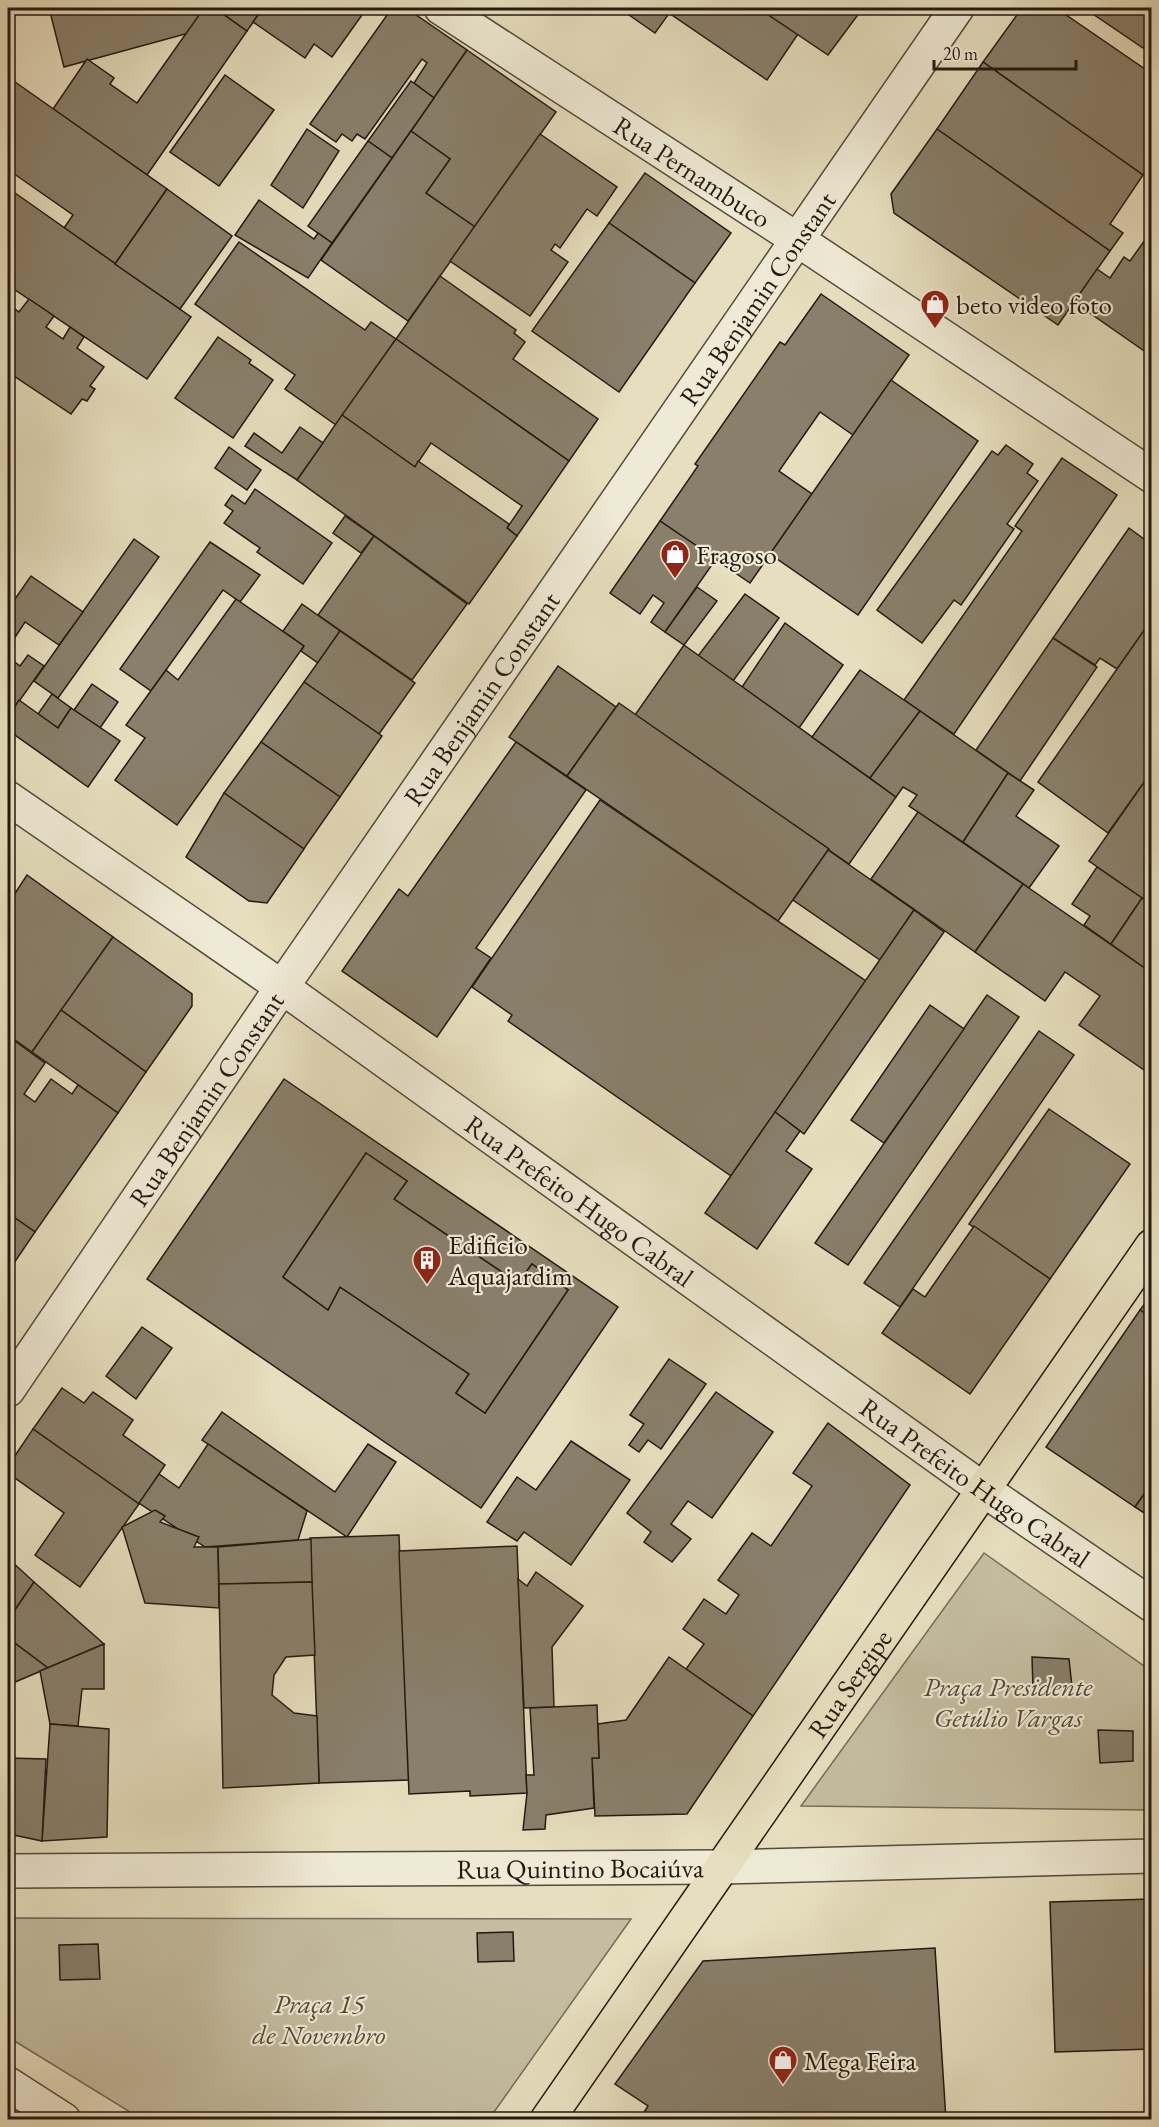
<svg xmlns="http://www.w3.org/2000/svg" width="1159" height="2127" font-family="'EB Garamond',serif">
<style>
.green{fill:#c5bda1;stroke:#746b5a;stroke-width:1.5}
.building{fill:#897f6b;stroke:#241912;stroke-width:1.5;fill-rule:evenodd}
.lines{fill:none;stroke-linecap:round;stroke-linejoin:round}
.minor-casing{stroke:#544a3d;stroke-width:36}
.major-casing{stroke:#241912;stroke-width:36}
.minor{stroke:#efead5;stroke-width:33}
.major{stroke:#e6debe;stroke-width:33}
.labels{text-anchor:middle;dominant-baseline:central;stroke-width:4.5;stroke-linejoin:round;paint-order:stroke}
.street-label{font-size:27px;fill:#241912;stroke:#efead5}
.poi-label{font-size:27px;fill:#241912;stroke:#efead5;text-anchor:start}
.park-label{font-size:27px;font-style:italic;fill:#544a3d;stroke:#efead5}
</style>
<rect width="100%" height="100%" fill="#e6debe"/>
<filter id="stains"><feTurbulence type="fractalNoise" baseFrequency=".00333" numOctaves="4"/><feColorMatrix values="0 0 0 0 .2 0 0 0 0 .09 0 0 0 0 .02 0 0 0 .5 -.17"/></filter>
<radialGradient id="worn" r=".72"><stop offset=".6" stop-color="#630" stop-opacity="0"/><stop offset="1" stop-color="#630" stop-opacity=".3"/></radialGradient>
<!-- green -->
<g class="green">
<polygon points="984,1553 1151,1671 1151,1810 801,1806"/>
<polygon points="8,1918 631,1919 489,2119 143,2120 8,2037"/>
</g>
<!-- building -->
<g class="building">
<polygon points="49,8 207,8 211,27 64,67"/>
<polygon points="204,8 214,8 247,31 147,175 53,109 87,59 114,78 110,84 137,103"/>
<polygon points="226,8 263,8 247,31 222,13"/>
<polygon points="263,8 367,8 332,57 314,44 305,58 253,22"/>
<polygon points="392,8 406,8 467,50 434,98 414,83 427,63 422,59 365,139 357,134 352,141 342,134 336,142 310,124"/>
<polygon points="619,8 673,8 655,33"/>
<polygon points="673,8 758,8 798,34 767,80 669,13"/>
<polygon points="758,8 863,8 828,55"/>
<polygon points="1022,8 1056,8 1152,74 1152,164 1143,175 983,62"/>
<polygon points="1084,8 1152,8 1152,54"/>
<polygon points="467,50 556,112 475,227 426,193 450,159 411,131"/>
<polygon points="983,62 1143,175 1110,224 1123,233 1110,251 937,129"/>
<polygon points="225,75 274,110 219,186 170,152"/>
<polygon points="8,77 167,189 115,264 64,228 73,215 10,171 8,175"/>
<polygon points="411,81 434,98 392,158 368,141"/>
<polygon points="307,129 339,151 303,208 271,185"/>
<polygon points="937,129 1110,251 1058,325 894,213 891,194"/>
<polygon points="411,131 450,159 426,193 475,227 408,321 321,260"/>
<polygon points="540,134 617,187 597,216 587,209 560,248 555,244 551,250 568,262 530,316 450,261"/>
<polygon points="368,141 392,158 332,243 308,226"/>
<polygon points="645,173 731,233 695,283 609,223"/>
<polygon points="8,188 191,317 147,379 8,285"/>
<polygon points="167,189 232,236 180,309 115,264"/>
<polygon points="259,200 314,239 318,233 332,243 308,278 235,235"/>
<polygon points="609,223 695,283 619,392 532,331"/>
<polygon points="1152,230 1152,352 1150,355 1074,302 1097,269 1110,278 1124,257 1130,261"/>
<polygon points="239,242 365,330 371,322 396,339 336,425 285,389 295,375 195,304"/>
<polygon points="440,276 516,330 514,333 525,342 513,359 598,419 569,461 396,339"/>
<polygon points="821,294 909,355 853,435 820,412 779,471 812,494 750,583 660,521 698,466 695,464 780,342 785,345"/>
<polygon points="29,299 54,316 46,327 63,339 70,327 84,337 77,348 104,367 90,386 95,389 87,401 82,399 71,414 8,372 8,304 19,312"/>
<polygon points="218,337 251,360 249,363 273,380 233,438 175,398"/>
<polygon points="396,339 569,461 517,536 507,528 522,506 431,443 415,467 342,415"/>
<polygon points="891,380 978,441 858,615 770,554"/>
<polygon points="342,415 415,467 418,461 509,524 507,528 517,536 469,604 297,480"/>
<polygon points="300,427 323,443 297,480 245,446 254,433 282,453"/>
<polygon points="1006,445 1033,464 1027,473 1038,481 1007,524 1014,529 961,605 954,600 922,643 877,610 992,451 998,455"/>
<polygon points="229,447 261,470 247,490 215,468"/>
<polygon points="1062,458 1117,495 954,734 904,700 1022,531 1015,526"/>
<polygon points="255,489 332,543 303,584 257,552 260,548 224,523 233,511 225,505 232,495 245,504"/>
<polygon points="345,516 374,536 361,553 333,533"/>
<polygon points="660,521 716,559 665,632 651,622 664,603 653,595 640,614 610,593"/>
<polygon points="1129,528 1152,545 1152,551 1149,555 1152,557 1152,620 1117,669 1100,658 1095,665 1053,638"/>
<polygon points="374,536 467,604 412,680 318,615"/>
<polygon points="134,539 159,557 58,698 34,681"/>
<polygon points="210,542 260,575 240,602 223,590 151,691 120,669"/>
<polygon points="31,576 83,612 59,645 25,622 8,648 8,609"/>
<polygon points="697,587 717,601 684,645 665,632"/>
<polygon points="745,594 779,618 733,681 698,656"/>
<polygon points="236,599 304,646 177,825 115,780 145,738 126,725 166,670 178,680"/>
<polygon points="302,604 340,631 318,663 301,651 304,646 283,631"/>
<polygon points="1152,619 1152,771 1108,833 1038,782"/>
<polygon points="785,623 843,665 799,728 742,687"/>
<polygon points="340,631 415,683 379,734 304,682"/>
<polygon points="1053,638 1097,667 1020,781 976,750"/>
<polygon points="684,645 896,797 849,864 635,715"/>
<polygon points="28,655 44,666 8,717 8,657 20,666"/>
<polygon points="558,666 616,707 567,776 509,737"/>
<polygon points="860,670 920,711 870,778 812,737"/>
<polygon points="304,682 382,736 340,797 261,742"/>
<polygon points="92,684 118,702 100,728 74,710"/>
<polygon points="52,694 71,708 58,728 38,714"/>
<polygon points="19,700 58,728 71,708 120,741 88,787 8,730 8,717"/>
<polygon points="619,703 829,849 778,921 567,776"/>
<polygon points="920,711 1008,773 963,842 909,806 917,795 903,787 896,797 870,778"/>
<polygon points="261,742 340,797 303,850 224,793"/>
<polygon points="516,742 586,790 476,948 491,958 437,1037 342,971 399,889 408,896"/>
<polygon points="1008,773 1034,790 1016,816 1059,846 1029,888 963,842"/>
<polygon points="1145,781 1152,786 1152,905 1089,861"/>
<polygon points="224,793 304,849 267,903 249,901 186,857"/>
<polygon points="600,800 866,981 731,1176 508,1021 512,1015 472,987"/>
<polygon points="918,812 1023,884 975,952 871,879"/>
<polygon points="828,850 914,910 880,960 793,900"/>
<polygon points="1097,867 1142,898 1111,944 1084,925 1090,916 1072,904"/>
<polygon points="27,875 113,937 32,1052 8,1035 8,904"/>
<polygon points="1023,884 1152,973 1152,1065 1147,1072 1079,1025 1100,996 1065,972 1045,1001 975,952"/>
<polygon points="1142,898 1152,904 1152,973 1111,944"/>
<polygon points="914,910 944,932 804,1134 775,1112"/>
<polygon points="113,937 192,994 192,1006 146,1072 61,1010"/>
<polygon points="987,995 1019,1017 848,1265 815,1243"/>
<polygon points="930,1005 964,1029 884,1143 851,1120"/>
<polygon points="61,1010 146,1072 118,1113 32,1052"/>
<polygon points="1039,1031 1074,1055 900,1307 864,1283"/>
<polygon points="8,1036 45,1063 24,1094 35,1102 51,1079 72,1094 78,1085 118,1113 35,1232 8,1213"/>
<path d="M284,1079L618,1307L481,1508L147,1279ZM366,1153L407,1181L394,1199L518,1283L532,1264L568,1290L485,1413L456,1393L469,1374L340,1287L328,1310L283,1277Z"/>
<polygon points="1049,1109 1130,1164 1050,1279 969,1224"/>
<polygon points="775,1112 800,1131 786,1151 812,1169 757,1249 705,1213"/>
<polygon points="366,1153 407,1181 394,1199 518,1283 532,1264 568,1290 485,1413 456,1393 469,1374 340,1287 328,1310 283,1277"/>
<polygon points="8,1213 35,1232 8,1272"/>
<polygon points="974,1226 1050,1279 970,1394 882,1333 913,1289 925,1297"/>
<polygon points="1152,1294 1152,1318 1140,1310"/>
<polygon points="1140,1310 1152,1318 1152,1483 1135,1507 1046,1447"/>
<polygon points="142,1327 172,1348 136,1399 106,1376"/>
<polygon points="669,1359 706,1384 661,1449 648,1440 639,1452 629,1445 644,1424 630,1415"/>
<polygon points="62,1388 84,1403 93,1392 133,1420 123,1435 165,1465 139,1504 33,1429"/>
<polygon points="716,1392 773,1432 712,1518 688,1501 671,1524 691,1539 672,1562 644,1542 651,1532 627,1513"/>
<polygon points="222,1412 335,1492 368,1444 396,1462 347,1537 202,1440"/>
<polygon points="828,1423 910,1485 753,1716 686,1669 704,1644 683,1629 704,1599 726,1614 739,1595 718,1580 752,1533 771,1546 812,1486 793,1473"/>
<polygon points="33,1429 139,1504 80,1587 35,1555 64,1513 8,1473 8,1466"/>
<polygon points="571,1441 630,1480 571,1565 524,1532 517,1541 487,1522 517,1477 536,1490"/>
<polygon points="208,1444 307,1511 298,1540 205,1547 139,1503 159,1474 179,1488"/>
<polygon points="1152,1483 1152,1518 1135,1507"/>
<polygon points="155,1510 165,1516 160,1522 199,1537 194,1547 218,1547 219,1608 145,1603 122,1527"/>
<polygon points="399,1535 409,1780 319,1783 310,1538"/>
<polygon points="311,1539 312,1582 219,1584 218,1547"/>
<polygon points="517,1546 527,1793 470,1796 470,1791 409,1794 399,1551"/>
<polygon points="10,1560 34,1582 8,1620 8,1564"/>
<polygon points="536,1572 583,1606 552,1647 554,1707 524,1708 518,1579 527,1586"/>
<polygon points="34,1582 104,1644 48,1668 8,1638 8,1620"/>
<polygon points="312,1582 315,1655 286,1657 274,1675 272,1695 294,1713 317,1716 319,1783 223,1788 219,1584"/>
<polygon points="8,1638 48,1668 8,1685"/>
<polygon points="104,1644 104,1689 82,1689 78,1726 50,1724 40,1671"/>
<polygon points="669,1657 753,1716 687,1814 595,1816 592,1758 599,1758 598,1724 626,1720"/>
<polygon points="1032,1657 1069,1659 1072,1687 1033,1688"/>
<polygon points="597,1705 599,1758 592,1758 594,1808 546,1815 545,1829 523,1830 527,1793 526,1775 534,1775 530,1708"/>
<polygon points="50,1724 109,1729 107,1837 42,1841"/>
<polygon points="1098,1730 1133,1731 1133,1761 1100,1763"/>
<polygon points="8,1758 46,1759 42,1841 9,1834 8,1830"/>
<polygon points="1152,1899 1152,2049 1055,2052 1050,1902"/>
<polygon points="513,1932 514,1961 478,1962 477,1933"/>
<polygon points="98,1944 100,1979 60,1980 59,1945"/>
<polygon points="935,1948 946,2120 639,2120 648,2106 615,2084 703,1961"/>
</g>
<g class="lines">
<!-- minor casing -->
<g class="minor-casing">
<g id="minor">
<path id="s1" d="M441,8L798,240L1152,476"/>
<path id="s2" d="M8,798L282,987L984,1490L1152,1605"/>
<path id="s3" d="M8,1390L282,987L957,8"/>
<path id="s4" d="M8,1871L720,1867L1152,1856"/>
<polyline points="8,2084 64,2120"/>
</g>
</g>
<!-- major casing -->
<g class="major-casing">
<g id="major">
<path id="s5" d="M547,2120L1152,1246"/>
</g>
</g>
<!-- minor -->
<use href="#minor" class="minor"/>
<!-- major -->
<use href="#major" class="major"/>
</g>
<!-- icons -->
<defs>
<g id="shop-pin" transform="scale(1.5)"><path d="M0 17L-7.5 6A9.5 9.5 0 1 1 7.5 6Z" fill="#8f2418" stroke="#efead5"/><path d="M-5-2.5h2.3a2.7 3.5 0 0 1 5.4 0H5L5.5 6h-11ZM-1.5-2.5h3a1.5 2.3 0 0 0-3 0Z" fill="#fff"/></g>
<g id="building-pin" transform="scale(1.5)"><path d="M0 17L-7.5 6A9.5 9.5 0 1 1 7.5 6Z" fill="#8f2418" stroke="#efead5"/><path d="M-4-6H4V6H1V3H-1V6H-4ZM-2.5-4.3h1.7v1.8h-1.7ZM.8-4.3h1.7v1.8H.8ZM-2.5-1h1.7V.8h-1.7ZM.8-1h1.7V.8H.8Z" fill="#fff"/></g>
</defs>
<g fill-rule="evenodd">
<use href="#shop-pin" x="935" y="304"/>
<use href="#shop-pin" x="675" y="554"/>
<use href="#building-pin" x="427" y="1260"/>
<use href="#shop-pin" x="783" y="2060"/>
</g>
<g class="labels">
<!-- street labels -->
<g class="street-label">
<text stroke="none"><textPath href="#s1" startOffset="300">Rua Pernambuco</textPath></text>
<text stroke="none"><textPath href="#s3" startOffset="1324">Rua Benjamin Constant</textPath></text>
<text stroke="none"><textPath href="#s3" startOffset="838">Rua Benjamin Constant</textPath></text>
<text stroke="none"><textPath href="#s3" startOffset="352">Rua Benjamin Constant</textPath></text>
<text stroke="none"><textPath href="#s2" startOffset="699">Rua Prefeito Hugo Cabral</textPath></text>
<text stroke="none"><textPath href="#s2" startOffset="1185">Rua Prefeito Hugo Cabral</textPath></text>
<text stroke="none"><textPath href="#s5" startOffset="531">Rua Sergipe</textPath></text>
<text stroke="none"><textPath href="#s4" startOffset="572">Rua Quintino Bocaiúva</textPath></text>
</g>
<!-- poi labels -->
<g class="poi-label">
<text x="956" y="304">beto video foto</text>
<text x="696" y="554">Fragoso</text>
<text x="448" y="1244">Edificio<tspan x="448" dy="31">Aquajardim</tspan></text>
<text x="804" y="2060">Mega Feira</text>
</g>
<!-- park labels -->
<g class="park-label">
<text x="1008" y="1686">Praça Presidente<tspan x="1008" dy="31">Getúlio Vargas</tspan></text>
<text x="319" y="2003">Praça 15<tspan x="319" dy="31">de Novembro</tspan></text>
</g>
</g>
<!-- margin -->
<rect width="1159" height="2127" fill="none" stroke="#e6debe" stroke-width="30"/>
<rect x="9" y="9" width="1141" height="2109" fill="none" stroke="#241912" stroke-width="3"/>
<rect x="15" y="15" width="1129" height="2097" fill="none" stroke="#241912" stroke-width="1.5"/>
<!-- scale -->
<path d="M934 60v9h142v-9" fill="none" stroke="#241912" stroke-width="3"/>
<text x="943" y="60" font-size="18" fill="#241912" stroke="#efead5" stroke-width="4.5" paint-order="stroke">20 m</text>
<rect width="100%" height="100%" filter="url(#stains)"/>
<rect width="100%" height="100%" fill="url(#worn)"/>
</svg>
